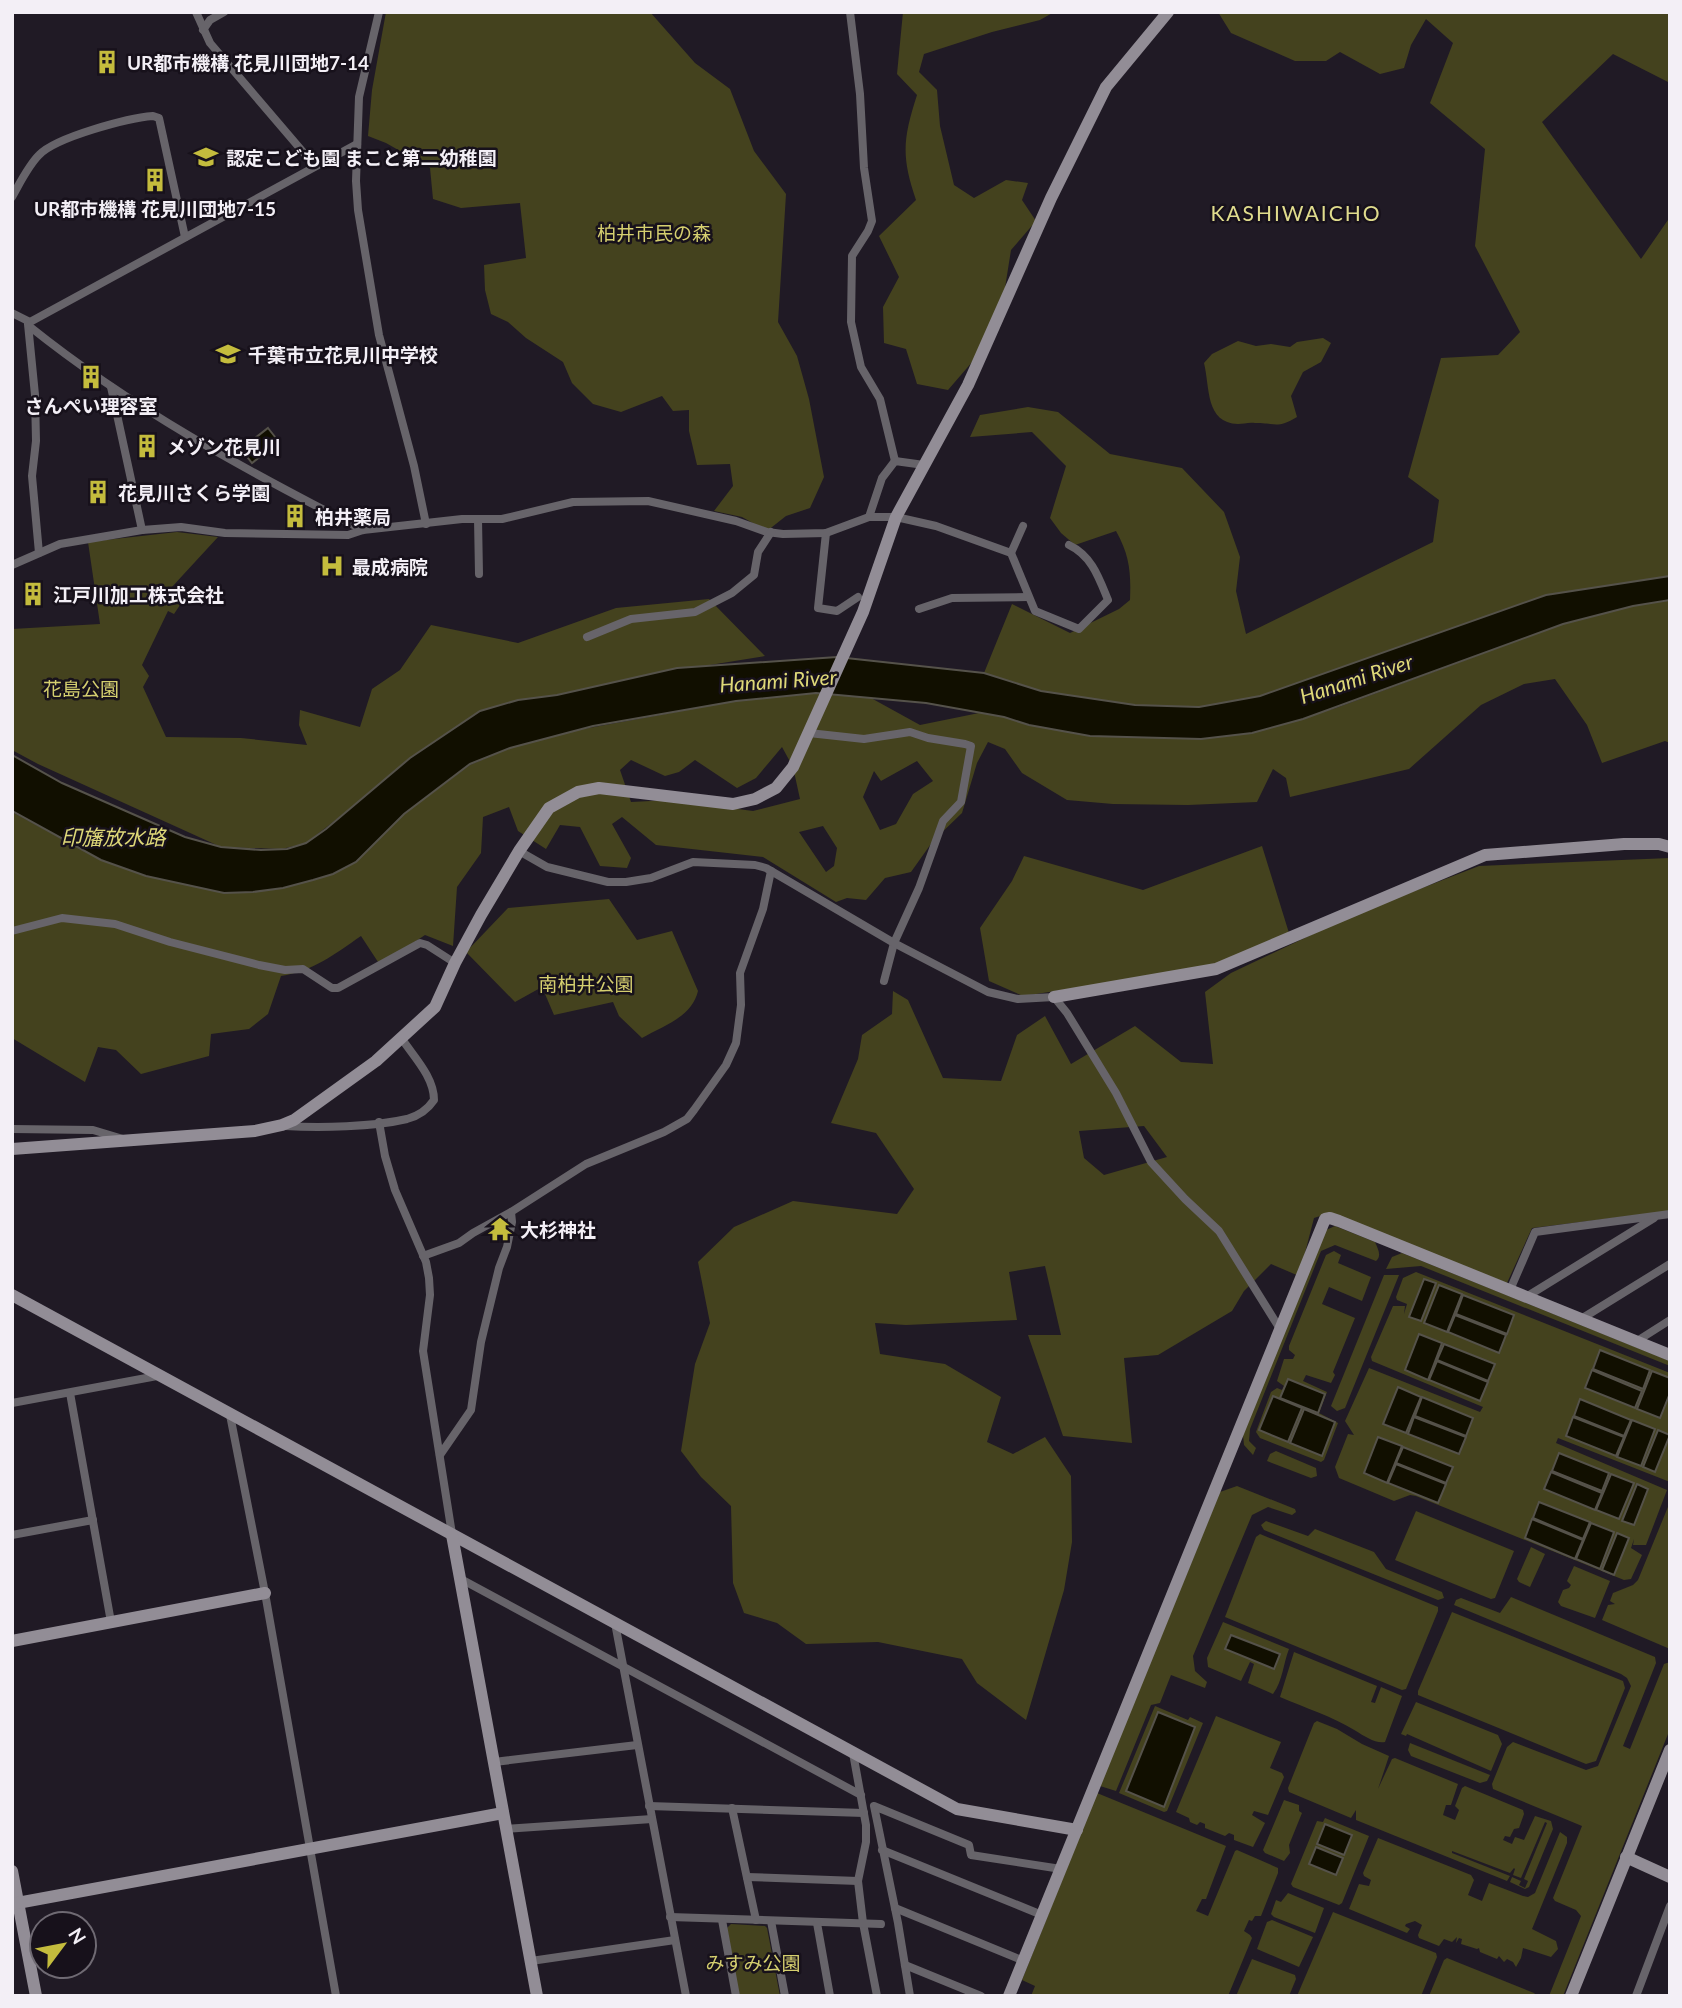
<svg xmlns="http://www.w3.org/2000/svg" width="1682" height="2008" font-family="Lato,'Noto Sans JP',sans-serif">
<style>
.green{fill:#44421e;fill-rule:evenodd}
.water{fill:#110f00;stroke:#55524a;stroke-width:2}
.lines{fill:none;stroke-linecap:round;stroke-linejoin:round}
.street{stroke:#67646a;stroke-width:8}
.secondary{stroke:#928d96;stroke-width:12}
.labels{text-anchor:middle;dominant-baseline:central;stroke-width:5;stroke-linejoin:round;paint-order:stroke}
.poi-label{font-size:19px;font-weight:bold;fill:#f3eff6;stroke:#17111b;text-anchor:start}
.park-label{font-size:19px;fill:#d5cf6f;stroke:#17111b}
.neighbourhood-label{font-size:21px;letter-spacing:2px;fill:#e0dc8d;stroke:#17111b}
.water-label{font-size:21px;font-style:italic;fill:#ded878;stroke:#17111b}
</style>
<rect width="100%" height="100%" fill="#201a25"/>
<!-- green -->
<g class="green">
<polygon points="386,12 650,12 695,63 730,89 754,151 786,194 778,322 797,356 809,399 824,477 810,508 786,516 767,531 742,517 714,511 733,486 730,464 697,465 689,431 689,410 673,411 662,396 621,412 593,404 572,383 563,362 526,338 508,322 491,314 485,290 484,265 526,258 520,203 461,208 433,199 430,168 386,143 368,136 372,90"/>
<path d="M903,12H1054L1040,20L992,32L924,54L919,72L937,90L940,126L954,185L974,198L1006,180L1028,183L1022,200L1036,221L1011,250L998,332L948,390L917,384L906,349L884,343L883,307L899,277L879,236L916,200C901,156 903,139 917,95L897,74Z"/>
<path d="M1218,12H1670V83L1613,54L1542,122L1641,259L1670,217V576L1550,594L1260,696L1199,707L1135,705L1041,691L984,673L1012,604L1070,633L1119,609L1130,600C1131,573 1130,556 1116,531L1075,545L1061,533L1050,518L1066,466L1032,432L970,437L980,415L1028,407L1058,412L1110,454L1182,468L1224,512L1240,557L1236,591L1246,634L1433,542L1439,500L1408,477L1441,358L1498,355L1520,332L1475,246L1485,149L1430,103L1453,43L1426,19L1411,45L1404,68L1380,74L1340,52L1326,61H1295L1231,33Z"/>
<path d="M1323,338L1331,343L1321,362L1303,372L1291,396L1297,417C1277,429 1276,423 1255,423C1249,422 1243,424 1238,424C1205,423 1210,387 1204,363L1212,354L1238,341L1256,346L1271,344L1290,347L1297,342Z"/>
<polygon points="177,532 218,537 171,588 182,602 174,614 168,611 142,665 149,676 143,687 166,737 241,738 307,745 299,725 300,710 360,727 372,689 400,670 431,625 518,643 616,608 709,599 765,656 648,675 557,695 518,700 458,725 306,843 282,849 221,847 38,764 12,750 12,629 100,624 88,542"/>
<path d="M1670,600V743L1665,741L1602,763L1587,725L1555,679L1524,684L1481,705L1409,769L1290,797L1286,778L1273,769L1257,802L1188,805L1113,804L1067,800L1022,773L1005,749L988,742L977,763L962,813L933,841L911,872L885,878L866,900L847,898L836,902L763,857L656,845L622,817L612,824L631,858L627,868L600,866L580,827L560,825L546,849L518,831L509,807L483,817L481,853L457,887L453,946L425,935L380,965L361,936C335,954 313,971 281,976L268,1014L249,1029L211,1034L209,1056L141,1074L116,1050L98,1047L85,1082L12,1038V812L101,860L333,874L356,862L404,814L470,765L510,748L567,732L736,701L816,693L871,698L920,725L979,713L1029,720L1090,736L1201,739L1252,733L1336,708L1563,624L1633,606ZM782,747L793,767L800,799L753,811L670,800L631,802L620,770L631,760L665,776L679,772L695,760L737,788L756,778ZM917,761L933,781L913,794L896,824L880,830L863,797L874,771L881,781ZM823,826L837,848L834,866L826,872L799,832Z"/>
<polygon points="1262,846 1289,933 1206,968 1023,996 989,981 980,928 1012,881 1024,856 1143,890"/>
<path d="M1670,858V1211L1532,1228L1507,1283L1329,1213L1314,1218L1299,1276L1271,1264L1244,1291L1232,1311L1158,1355L1124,1358L1132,1443L1063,1436L1028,1335H1061L1045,1266L1009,1272L1017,1320L906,1325L875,1323L880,1354L945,1364L1001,1397L987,1442L1013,1454L1045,1437L1071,1476L1072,1542L1064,1590L1026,1720L977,1683L962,1659L878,1642L806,1644L777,1623L744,1613L733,1583L731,1506L701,1477L681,1451L695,1364L710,1323L698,1262L734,1227L793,1201L897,1214L914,1189L876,1133L831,1123L858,1059L862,1035L892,1014L893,991L908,1000L943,1078L1001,1081L1017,1035L1045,1016L1071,1064L1135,1026L1181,1062L1213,1064L1205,992L1231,973L1355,914L1479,866ZM1144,1126L1167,1157L1104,1175L1084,1158L1079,1131Z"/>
<path d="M609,899L637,940L672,931L698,991C692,1017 663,1026 642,1038L619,1016L613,1002L554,1015L542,987L515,1002L466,952L508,908Z"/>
<path d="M1335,1226L1375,1242C1378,1249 1382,1256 1376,1261L1335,1245L1321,1251L1250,1429L1249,1441L1256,1448L1253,1455L1244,1445L1243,1435L1326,1230Z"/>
<polygon points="1334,1251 1341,1255 1338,1263 1371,1277 1362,1301 1329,1287 1322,1304 1355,1318 1333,1372 1335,1375 1331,1383 1306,1375 1303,1381 1327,1392 1319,1413 1338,1423 1324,1460 1321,1462 1260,1438 1256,1432 1271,1392 1277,1388 1282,1390 1284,1386 1277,1381 1284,1359 1293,1359 1295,1355 1289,1350 1289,1346 1326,1255"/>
<polygon points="1402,1253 1670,1361 1670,1366 1421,1266 1386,1269 1392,1257"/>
<polygon points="1416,1272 1670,1373 1670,1482 1558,1438 1556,1443 1667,1490 1646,1545 1633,1545 1634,1539 1631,1548 1642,1555 1631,1579 1624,1580 1416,1496 1410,1495 1394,1501 1339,1478 1335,1467 1348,1434 1354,1435 1345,1421 1369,1368 1480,1412 1483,1407 1372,1361 1371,1357 1393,1306 1405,1306 1404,1314 1407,1304 1397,1300 1396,1297 1403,1278"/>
<polygon points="1384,1275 1399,1275 1345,1408 1337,1411 1331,1406"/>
<polygon points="1276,1451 1316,1468 1317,1476 1311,1478 1267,1461 1270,1454"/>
<polygon points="1237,1486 1295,1509 1296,1512 1292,1515 1268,1507 1252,1515 1193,1656 1195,1671 1207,1682 1205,1688 1171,1675 1160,1703 1151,1705 1116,1791 1100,1786 1220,1492"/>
<polygon points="1670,1502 1670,1649 1602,1620 1608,1605 1615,1604 1610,1601 1613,1593 1633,1585 1638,1580"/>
<polygon points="1416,1511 1514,1551 1495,1598 1491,1599 1395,1560"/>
<polygon points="1266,1521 1308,1536 1315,1529 1374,1552 1386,1569 1442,1592 1444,1598 1438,1600 1264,1530 1261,1525"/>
<polygon points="1260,1534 1438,1607 1438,1611 1406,1689 1402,1690 1225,1617 1256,1537"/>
<polygon points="1531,1547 1545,1554 1530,1587 1519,1582 1517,1579"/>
<polygon points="1574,1566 1610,1581 1595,1618 1561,1606 1558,1602 1563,1590 1569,1588 1571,1585 1567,1581"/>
<polygon points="1511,1597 1655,1657 1656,1663 1623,1746 1630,1749 1664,1664 1670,1662 1670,1729 1563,1996 1549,1996 1581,1916 1576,1910 1555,1901 1553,1898 1582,1826 1493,1789 1492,1784 1507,1747 1513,1742 1586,1770 1598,1766 1631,1686 1627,1678 1621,1674 1454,1605 1456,1600 1461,1598 1500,1613"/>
<polygon points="1452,1612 1623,1681 1625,1688 1596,1761 1586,1764 1418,1695 1418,1691"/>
<path d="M1223,1622L1289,1649C1283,1664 1283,1680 1273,1694L1248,1683L1254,1664L1250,1662L1241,1681L1208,1667L1207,1658Z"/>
<path d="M1294,1652L1377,1686L1371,1702L1375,1703L1381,1687L1402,1696L1385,1742C1376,1744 1364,1736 1356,1731C1332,1716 1305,1708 1280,1697Z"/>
<polygon points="1416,1702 1498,1735 1502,1744 1491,1771 1407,1734 1406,1736 1401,1734"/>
<polygon points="1155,1706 1188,1720 1190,1717 1203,1723 1167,1811 1164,1812 1119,1793"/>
<polygon points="1216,1716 1281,1742 1270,1768 1282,1773 1284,1777 1268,1815 1254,1811 1252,1815 1265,1823 1253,1847 1234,1840 1234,1835 1229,1833 1225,1836 1205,1828 1205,1824 1200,1822 1197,1825 1190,1822 1189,1818 1176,1812"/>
<polygon points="1317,1721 1337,1729 1362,1744 1389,1756 1378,1789 1392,1759 1395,1758 1458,1784 1451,1805 1446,1805 1443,1815 1455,1820 1459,1810 1455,1806 1462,1788 1465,1786 1523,1810 1524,1814 1519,1828 1514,1829 1510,1837 1505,1836 1503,1840 1512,1844 1515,1837 1524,1840 1535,1816 1551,1821 1553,1829 1529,1887 1525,1889 1510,1882 1512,1877 1521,1881 1519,1885 1525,1888 1528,1881 1524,1879 1547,1823 1545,1822 1521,1878 1513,1875 1515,1869 1514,1868 1510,1873 1452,1851 1452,1853 1510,1876 1507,1881 1356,1820 1356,1810 1351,1818 1289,1792 1288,1788 1314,1723"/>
<polygon points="1410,1743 1490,1775 1487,1781 1480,1783 1411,1756 1408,1750"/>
<polygon points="1097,1793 1226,1846 1206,1899 1202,1899 1196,1911 1208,1916 1235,1851 1237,1850 1278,1868 1278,1873 1261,1916 1255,1916 1252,1921 1249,1920 1244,1931 1250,1935 1252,1938 1228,1996 1031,1996 1035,1986 1022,1980"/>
<polygon points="1284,1800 1299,1805 1299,1811 1302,1813 1289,1845 1290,1853 1284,1861 1265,1853 1263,1850"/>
<polygon points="1325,1818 1369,1836 1342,1903 1339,1905 1293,1887 1291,1884 1317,1821 1323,1822"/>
<polygon points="1560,1832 1567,1837 1567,1843 1532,1929 1556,1941 1558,1949 1551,1957 1523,1948 1521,1958 1516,1967 1513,1962 1507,1959 1504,1962 1499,1956 1497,1959 1480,1952 1479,1948 1477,1949 1461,1944 1462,1939 1459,1938 1456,1943 1457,1937 1452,1942 1444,1939 1439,1946 1419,1938 1418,1935 1422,1925 1415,1921 1406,1924 1405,1926 1410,1929 1407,1933 1349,1909 1359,1884 1369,1886 1371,1880 1364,1876 1363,1873 1378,1838 1471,1875 1474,1880 1468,1895 1482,1901 1489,1883 1523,1896 1528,1897 1535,1893"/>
<polygon points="1288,1893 1324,1908 1315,1933 1274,1917 1271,1914 1276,1900 1281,1902"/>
<polygon points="1333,1912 1436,1953 1437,1957 1421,1996 1297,1996"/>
<polygon points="1272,1920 1313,1937 1299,1967 1257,1949 1267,1922"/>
<polygon points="731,1924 765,1926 767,1928 780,1996 739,1996 727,1928"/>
<polygon points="1447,1958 1534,1993 1537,1996 1429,1996 1444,1960"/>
<polygon points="1252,1959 1295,1975 1296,1979 1289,1996 1236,1996"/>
</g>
<!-- water -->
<g class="water">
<polygon points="268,428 279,442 252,463 241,449"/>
<polygon points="1670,576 1670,600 1633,606 1563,624 1303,719 1252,733 1201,739 1090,736 1029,725 1004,717 926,703 816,693 736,701 593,726 510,748 470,764 404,814 356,862 333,874 313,880 283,888 253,892 224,893 146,876 101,860 12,811 12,755 62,783 185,837 221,847 261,850 287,849 306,843 326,829 410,758 480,711 518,700 557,695 677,668 837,657 984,673 1041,691 1135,705 1199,707 1260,696 1546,595"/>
<polygon points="1424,1279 1436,1283 1421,1321 1409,1317"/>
<polygon points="1439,1285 1462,1294 1447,1332 1424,1323"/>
<polygon points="1463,1295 1514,1315 1507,1334 1456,1314"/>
<polygon points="1455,1315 1506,1335 1499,1353 1448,1332"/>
<polygon points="1419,1334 1442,1343 1428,1380 1405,1370"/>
<polygon points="1444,1344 1495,1364 1488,1381 1437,1360"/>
<polygon points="1600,1350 1650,1370 1643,1389 1593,1369"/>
<polygon points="1437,1361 1488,1382 1480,1401 1429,1380"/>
<polygon points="1592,1370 1642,1391 1635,1408 1585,1388"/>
<polygon points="1652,1371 1670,1378 1670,1393 1660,1418 1637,1409"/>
<polygon points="1288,1379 1325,1394 1318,1413 1280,1398"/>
<polygon points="1398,1387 1421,1397 1406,1433 1383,1424"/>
<polygon points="1273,1396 1302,1408 1288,1442 1259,1430"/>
<polygon points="1422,1397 1473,1418 1466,1436 1415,1416"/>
<polygon points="1580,1399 1631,1420 1624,1436 1574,1416"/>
<polygon points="1304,1409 1335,1422 1322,1456 1290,1443"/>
<polygon points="1414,1417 1466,1437 1459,1454 1408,1434"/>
<polygon points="1573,1417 1624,1437 1616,1456 1566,1436"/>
<polygon points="1632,1420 1655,1429 1641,1466 1617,1457"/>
<polygon points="1658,1430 1670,1435 1655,1472 1643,1467"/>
<polygon points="1378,1437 1402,1446 1387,1483 1364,1473"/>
<polygon points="1403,1447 1453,1467 1446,1483 1396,1463"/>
<polygon points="1559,1453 1609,1473 1602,1491 1552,1471"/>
<polygon points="1396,1464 1446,1484 1438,1503 1388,1483"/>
<polygon points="1551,1472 1602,1493 1595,1510 1544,1489"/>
<polygon points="1611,1474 1634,1483 1619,1519 1596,1510"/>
<polygon points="1637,1484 1648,1489 1634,1525 1622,1521"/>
<polygon points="1539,1502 1590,1522 1583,1539 1533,1518"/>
<polygon points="1532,1519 1583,1540 1575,1559 1525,1538"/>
<polygon points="1591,1523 1614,1532 1600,1569 1576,1559"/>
<polygon points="1617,1533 1629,1538 1614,1575 1602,1570"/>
<polygon points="1231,1635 1280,1654 1274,1669 1225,1649"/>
<polygon points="1158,1712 1195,1727 1164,1807 1126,1791"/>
<polygon points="1325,1824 1352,1835 1344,1855 1317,1844"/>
<polygon points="1316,1847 1343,1858 1336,1875 1309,1864"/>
</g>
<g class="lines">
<!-- street -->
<g class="street">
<polyline points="196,12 210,43 315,166"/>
<polyline points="379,12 359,97 356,181 358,210 379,335 414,466 426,524"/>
<polyline points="850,12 860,94 864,168 872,221 868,231 852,256 851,322 861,367 880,399 895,461"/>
<polyline points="203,30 210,20 224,12"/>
<path d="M12,197C20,183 28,166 39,155C56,137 128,118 153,116L159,118L185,237"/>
<polyline points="12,313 30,322 357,144"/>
<polyline points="28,324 35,395 36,441 32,476 39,553"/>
<path d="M29,326C131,408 247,471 363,530"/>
<polyline points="111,387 142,530"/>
<polyline points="869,517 882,478 895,461 924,465"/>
<polyline points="478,519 479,574"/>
<polyline points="826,533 818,608 837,611 858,597"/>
<polyline points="1011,553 1023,526"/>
<path d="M12,565L60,544L142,530L181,527L225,533L348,535L363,530L462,519H502L573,502L648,501L736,521L767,532L783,534L826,533L869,517H896L936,526L1011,553L1035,611L1079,629L1108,600C1099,578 1092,556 1069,545"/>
<polyline points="919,609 952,598 1028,597"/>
<polyline points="587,637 631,619 695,612 732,593 754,575 758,552 771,532"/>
<polyline points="809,733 864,739 910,732 928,738 965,744 971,746 961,802 943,821 919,888 894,943 884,981"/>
<polyline points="519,851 547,867 608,882 626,882 651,878 693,862 755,865 766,868 894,943 988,992 1018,999 1054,997 1067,1013 1116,1093 1151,1162 1185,1199 1219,1231 1280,1329"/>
<polyline points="12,931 62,918 115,924 170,942 259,965 285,970 303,969 332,988 338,988 420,943 427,945 455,963"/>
<polyline points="379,1122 385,1156 395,1190 426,1262 429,1278 430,1295 423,1351 452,1534"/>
<path d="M285,1126C320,1128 373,1127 407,1119C418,1116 428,1109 434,1100C434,1077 414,1057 402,1039"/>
<polyline points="12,1129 93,1130 123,1139"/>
<polyline points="423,1256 459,1243 473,1233 511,1212"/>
<polyline points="1510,1290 1535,1232 1670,1214"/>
<polyline points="1526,1297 1654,1218"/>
<polyline points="1581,1319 1670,1264"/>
<polyline points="1637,1341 1670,1320"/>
<polyline points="70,1393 111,1622"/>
<polyline points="12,1403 157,1376"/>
<polyline points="230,1415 265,1593 336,1996"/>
<polyline points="440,1455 471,1410 481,1342 499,1268 507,1247 512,1222 511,1212 586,1164 664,1132 687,1119 694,1110 726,1065 736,1043 741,1005 740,973 763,909 771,871"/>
<polyline points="12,1535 93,1520"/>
<polyline points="459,1578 861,1795"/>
<polyline points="615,1623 686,1996"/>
<polyline points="853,1753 866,1825 866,1842 858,1881 863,1923 877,1996"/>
<polyline points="494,1762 637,1745"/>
<polyline points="649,1806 864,1813"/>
<polyline points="732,1808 756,1920"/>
<polyline points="506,1829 652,1819"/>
<polyline points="882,1850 1042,1915"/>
<polyline points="747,1877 858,1881"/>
<polyline points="895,1908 1024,1961"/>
<polyline points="670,1917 881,1924"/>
<polyline points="722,1920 736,1996"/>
<polyline points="771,1921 785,1996"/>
<polyline points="817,1923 830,1996"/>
<polyline points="531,1961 675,1940"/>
<polyline points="905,1965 981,1996"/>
<polyline points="910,1996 898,1923 874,1806 969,1845 971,1855 1061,1869"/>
<polyline points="1636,1996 1670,1906"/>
</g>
<!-- secondary -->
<g class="secondary">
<polyline points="1054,997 1216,969 1485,855 1624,844 1659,844 1670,847"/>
<polyline points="12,1149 255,1131 282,1125 294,1120 376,1061 435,1007 455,963 481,915 519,851 549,808 578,792 599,788 733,804 755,799 776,788 793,767 863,612 896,517 968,385 1051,198 1106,87 1168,12"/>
<polyline points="12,1295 957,1809 1077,1830"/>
<polyline points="452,1535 537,1996"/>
<polyline points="12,1641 265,1593"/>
<polyline points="1626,1857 1670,1877"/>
<polyline points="12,1871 36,1996"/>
<polyline points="12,1904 503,1813"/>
<polyline points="1009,1996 1325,1219 1330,1218 1339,1221 1670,1355"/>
<polyline points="1571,1996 1670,1750"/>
</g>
</g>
<!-- icons -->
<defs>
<g id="building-bare" transform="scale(1.89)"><path d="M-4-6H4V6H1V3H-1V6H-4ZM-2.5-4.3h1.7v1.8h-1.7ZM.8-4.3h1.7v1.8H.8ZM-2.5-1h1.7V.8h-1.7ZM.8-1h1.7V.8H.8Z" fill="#c4bc3d" stroke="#17111b" stroke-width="2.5" paint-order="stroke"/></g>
<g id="school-bare" transform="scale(1.89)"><path d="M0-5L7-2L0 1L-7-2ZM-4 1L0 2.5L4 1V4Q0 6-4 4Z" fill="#c4bc3d" stroke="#17111b" stroke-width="2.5" paint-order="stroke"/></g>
<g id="hospital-bare" transform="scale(1.89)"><path d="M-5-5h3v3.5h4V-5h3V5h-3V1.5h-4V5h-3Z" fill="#c4bc3d" stroke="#17111b" stroke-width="2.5" paint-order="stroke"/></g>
<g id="temple-bare" transform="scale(1.89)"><path d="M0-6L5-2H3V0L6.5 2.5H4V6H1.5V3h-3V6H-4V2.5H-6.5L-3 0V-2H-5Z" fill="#c4bc3d" stroke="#17111b" stroke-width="2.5" paint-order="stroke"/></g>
</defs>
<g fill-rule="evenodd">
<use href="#building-bare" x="107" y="62"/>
<use href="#school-bare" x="206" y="157"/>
<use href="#building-bare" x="155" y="180"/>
<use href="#school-bare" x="228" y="354"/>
<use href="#building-bare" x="91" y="377"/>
<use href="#building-bare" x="147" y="446"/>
<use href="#building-bare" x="98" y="492"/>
<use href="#building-bare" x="295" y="516"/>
<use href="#hospital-bare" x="332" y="566"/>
<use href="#building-bare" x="33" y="594"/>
<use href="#temple-bare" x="500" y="1229"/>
</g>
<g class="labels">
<!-- poi labels -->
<g class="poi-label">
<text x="127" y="62">UR都市機構 花見川団地7-14</text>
<text x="226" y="157">認定こども園 まこと第二幼稚園</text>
<text x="155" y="208" text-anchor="middle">UR都市機構 花見川団地7-15</text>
<text x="248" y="354">千葉市立花見川中学校</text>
<text x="91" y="405" text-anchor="middle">さんぺい理容室</text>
<text x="167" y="446">メゾン花見川</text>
<text x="118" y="492">花見川さくら学園</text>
<text x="315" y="516">柏井薬局</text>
<text x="352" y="566">最成病院</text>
<text x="53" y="594">江戸川加工株式会社</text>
<text x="520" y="1229">大杉神社</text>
</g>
<!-- park labels -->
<g class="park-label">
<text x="654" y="232">柏井市民の森</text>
<text x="81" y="688">花島公園</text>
<text x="586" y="983">南柏井公園</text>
<text x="753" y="1962">みすみ公園</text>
</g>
<!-- neighbourhood labels -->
<g class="neighbourhood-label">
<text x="1296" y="212">KASHIWAICHO</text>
</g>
<!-- water labels -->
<g class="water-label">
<text transform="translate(1356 678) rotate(-18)">Hanami River</text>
<text transform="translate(778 680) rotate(-4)">Hanami River</text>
<text x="113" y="836">印旛放水路</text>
</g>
</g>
<!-- border -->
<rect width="1682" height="2008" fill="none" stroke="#f3eff6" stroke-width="28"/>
<!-- north arrow -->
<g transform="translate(63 1945) rotate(58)"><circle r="33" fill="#17111b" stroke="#6f6a73" stroke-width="2"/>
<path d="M0-5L12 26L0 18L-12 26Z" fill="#c4bc3d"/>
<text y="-10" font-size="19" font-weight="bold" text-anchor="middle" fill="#f3eff6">N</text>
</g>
</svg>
